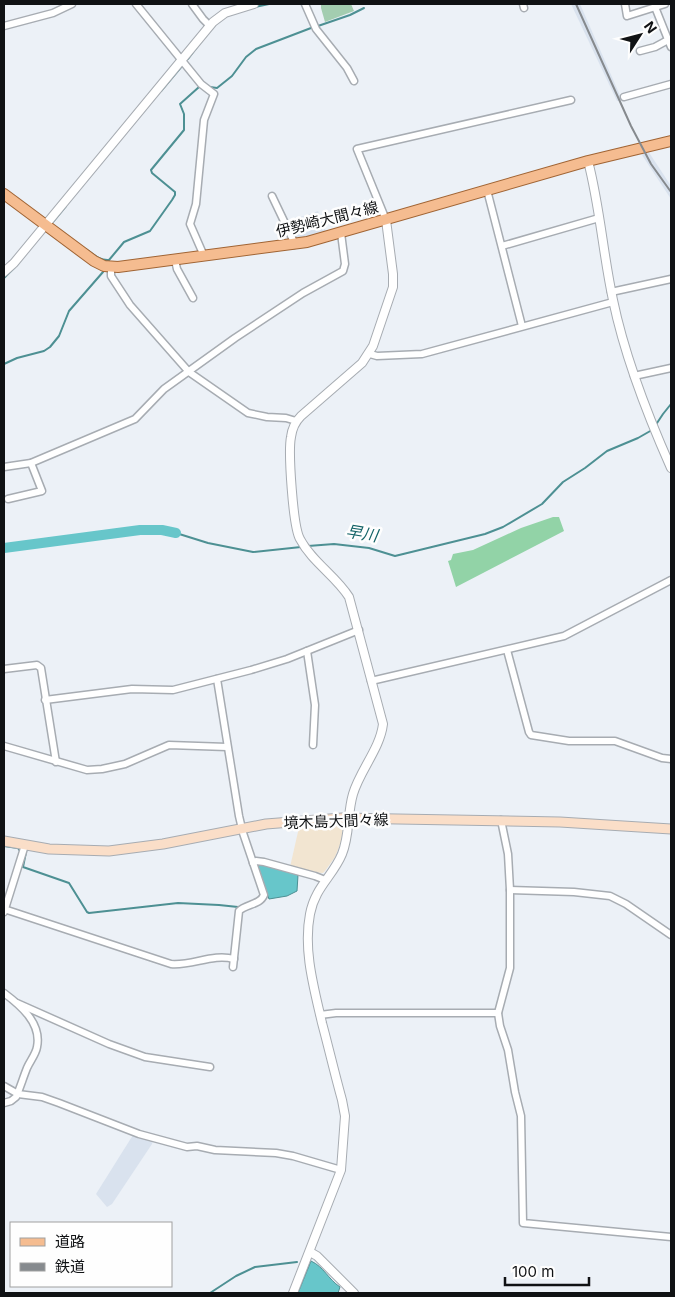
<svg xmlns="http://www.w3.org/2000/svg" width="675" height="1297" font-family="Inter,'Noto Sans JP',sans-serif">
<style>
.commercial{fill:#f2e5d1}
.built{fill:#d9e2ee}
.green{fill:#a3cdb0}
.forest{fill:#92d3a7}
.water{fill:#67c6ca;stroke:#4d9093}
.lines{fill:none;stroke-linecap:round;stroke-linejoin:round}
.stream{stroke:#4d9093;stroke-width:2}
.river{stroke:#67c6ca;stroke-width:10}
.minor-casing{stroke:#a7acb2;stroke-width:9}
.tertiary-casing{stroke:#a7acb2;stroke-width:10}
.secondary-casing{stroke:#a7acb2;stroke-width:11}
.primary-casing{stroke:#a06434;stroke-width:12}
.minor{stroke:#fff;stroke-width:6}
.tertiary{stroke:#fff;stroke-width:8}
.secondary{stroke:#fadec8;stroke-width:9}
.primary{stroke:#f5bc90;stroke-width:10}
.rail{stroke:#868a8e;stroke-width:2}
.labels{text-anchor:middle;dominant-baseline:central;stroke-width:5;stroke-linejoin:round;paint-order:stroke}
.street-label{font-size:15px;fill:#101214;stroke:#fefefe}
.water-label{font-size:16px;font-style:italic;fill:#136367;stroke:#fefefe}
</style>
<rect width="100%" height="100%" fill="#ecf1f7"/>
<!-- commercial -->
<polygon class="commercial" points="339,822 343,827 341,842 335,857 325,871 323,873 311,872 290,867 300,823"/>
<!-- built -->
<g class="built">
<polygon points="571,4 580,4 622,100 617,101"/>
<polygon points="648,151 671,186 671,199 640,152"/>
<polygon points="318,211 327,234 295,240 286,222"/>
<polygon points="133,1135 153,1140 152,1144 112,1204 107,1207 96,1194"/>
</g>
<!-- green -->
<polygon class="green" points="327,4 351,4 354,11 325,22 321,8 321,5"/>
<!-- forest -->
<polygon class="forest" points="553,517 559,517 564,531 456,587 448,561 451,560 453,554 473,550 521,528"/>
<!-- water -->
<g class="water">
<polygon points="262,863 298,875 297,891 287,896 269,899 257,867"/>
<path d="M311,1261C324,1267 328,1279 340,1287L338,1293H298Z"/>
</g>
<g class="lines">
<!-- stream -->
<g class="stream">
<polyline points="255,7 269,4"/>
<polyline points="318,26 350,15 364,8"/>
<polyline points="188,59 200,43"/>
<polyline points="210,87 217,88 232,76 246,57 256,49 311,28"/>
<polyline points="161,91 182,66"/>
<polyline points="52,223 66,206"/>
<path d="M86,249C93,254 100,261 109,260L124,242L150,231L172,200L175,195V192L152,173L151,170L184,130V114L180,104L199,87"/>
<polyline points="4,278 15,267"/>
<polyline points="4,364 17,358 44,351 50,347 59,336 69,311 103,272"/>
<polyline points="655,426 663,414 671,404"/>
<polyline points="176,533 208,543 253,552 301,547"/>
<polyline points="308,546 334,544 369,548 395,556 485,534 503,527 542,504 563,482 585,468 607,451 638,438 652,430"/>
<polyline points="4,846 18,848 20,851"/>
<polyline points="26,852 23,867 69,883 87,912 89,913 178,903 219,905 238,907"/>
<polyline points="210,1293 236,1276 255,1267 297,1262"/>
</g>
<!-- river -->
<polyline class="river" points="4,548 140,530 162,530 176,533"/>
<!-- minor casing -->
<g class="minor-casing">
<g id="minor">
<polyline points="136,4 201,84 214,94 204,120 196,204 190,224 204,256"/>
<polyline points="192,4 203,19 210,26"/>
<polyline points="305,4 316,29 347,68 354,81"/>
<polyline points="523,4 524,8"/>
<polyline points="625,4 627,16 665,4"/>
<polyline points="655,7 671,47"/>
<polyline points="4,26 53,13 72,4"/>
<polyline points="640,51 655,47 668,40"/>
<polyline points="624,97 671,84"/>
<polyline points="487,190 522,326"/>
<polyline points="272,196 293,240 294,245"/>
<polyline points="386,220 357,149 571,100"/>
<polyline points="502,246 599,218"/>
<polyline points="175,260 177,269 193,298"/>
<polyline points="111,267 111,276 130,305 189,372 248,413 267,417 286,418 296,421"/>
<polyline points="611,292 671,279"/>
<polyline points="370,354 377,356 422,354 613,302"/>
<polyline points="634,376 671,368"/>
<polyline points="4,467 31,463 135,419 164,389 235,338 303,293 343,271 345,264 341,233"/>
<polyline points="8,499 42,491 31,463"/>
<polyline points="507,650 529,732 531,735 569,741 615,741 662,758 671,759"/>
<polyline points="307,651 315,705 313,745"/>
<polyline points="4,669 37,665 41,668 56,762"/>
<path d="M217,679L239,816L243,833L264,895C260,905 246,904 239,911L233,967"/>
<polyline points="371,681 564,636 671,580"/>
<polyline points="45,700 132,689 173,690 251,670 287,659 359,630"/>
<polyline points="4,746 87,770 102,769 125,764 169,745 227,747"/>
<polyline points="501,820 508,854 510,890 510,968 498,1013 500,1026 508,1050 515,1092 521,1116 523,1223 671,1237"/>
<polyline points="253,863 256,861 264,862 315,876 325,880"/>
<polyline points="510,890 574,892 610,896 626,904 671,935"/>
<path d="M4,909L171,964C192,966 213,953 234,959"/>
<polyline points="4,912 25,845"/>
<path d="M4,993C20,1005 42,1023 37,1047C36,1054 30,1061 27,1068C23,1078 20,1088 16,1097L11,1101L4,1103"/>
<polyline points="17,1003 109,1044 145,1057 210,1067"/>
<polyline points="320,1015 336,1013 498,1013"/>
<polyline points="4,1086 18,1094 42,1097 59,1103 139,1134 187,1147 197,1146 215,1150 276,1153 293,1156 341,1170"/>
</g>
</g>
<!-- tertiary casing -->
<g class="tertiary-casing">
<g id="tertiary">
<path d="M588,161C600,207 603,254 613,300C625,358 647,414 671,468"/>
<polyline points="4,272 14,263 213,22 225,13 254,4"/>
<polyline points="310,1252 317,1256 354,1293"/>
<path d="M293,1293L341,1170L345,1116L342,1100C335,1075 329,1049 322,1023C314,988 303,950 310,914C315,887 333,876 342,854C350,835 347,814 353,794C360,770 380,749 383,724L349,597C336,576 312,562 300,539C293,527 288,452 291,437C292,429 295,422 301,416L362,363L373,346L393,287V274L386,220"/>
</g>
</g>
<!-- secondary casing -->
<g class="secondary-casing">
<polyline id="secondary" points="4,841 49,849 109,851 163,844 266,824 342,818 560,822 671,829"/>
</g>
<!-- primary casing -->
<g class="primary-casing">
<polyline id="primary" points="4,194 94,261 104,266 118,267 307,242 588,161 671,141"/>
</g>
<!-- minor -->
<use href="#minor" class="minor"/>
<!-- tertiary -->
<use href="#tertiary" class="tertiary"/>
<!-- secondary -->
<use href="#secondary" class="secondary"/>
<!-- primary -->
<use href="#primary" class="primary"/>
<!-- rail -->
<polyline class="rail" points="576,4 631,126 651,164 671,192"/>
</g>
<g class="labels">
<!-- street labels -->
<g class="street-label">
<text transform="translate(327 219) rotate(-14)">伊勢崎大間々線</text>
<text transform="translate(336 821) rotate(-2)">境木島大間々線</text>
</g>
<!-- water labels -->
<g class="water-label">
<text transform="translate(362 533) rotate(9)">早川</text>
</g>
</g>
<!-- border -->
<rect width="675" height="1297" fill="none" stroke="#101214" stroke-width="10"/>
<!-- legend -->
<rect x="10" y="1222" width="162" height="65" fill="#fefefe" stroke="#9fa0a0"/>
<rect x="20" y="1238" width="25" height="8" fill="#f5bc90" stroke="#9fa0a0"/>
<text x="55" y="1247" font-size="15" fill="#101214">道路</text>
<rect x="20" y="1263" width="25" height="8" fill="#868a8e" stroke="#9fa0a0"/>
<text x="55" y="1272" font-size="15" fill="#101214">鉄道</text>
<!-- north arrow -->
<g transform="translate(640 35) rotate(54)" stroke="#fefefe" stroke-width="4" paint-order="stroke">
<path d="M0-4L9 19L0 12L-9 19Z" fill="#101214"/>
<text y="-8" font-size="14" font-weight="bold" text-anchor="middle" fill="#101214">N</text>
</g>
<!-- scale -->
<path d="M505 1277v8h84v-8" fill="none" stroke="#101214" stroke-width="2.5"/>
<text x="512" y="1277" font-size="15" fill="#101214" stroke="#fefefe" stroke-width="4" paint-order="stroke">100 m</text>
</svg>
